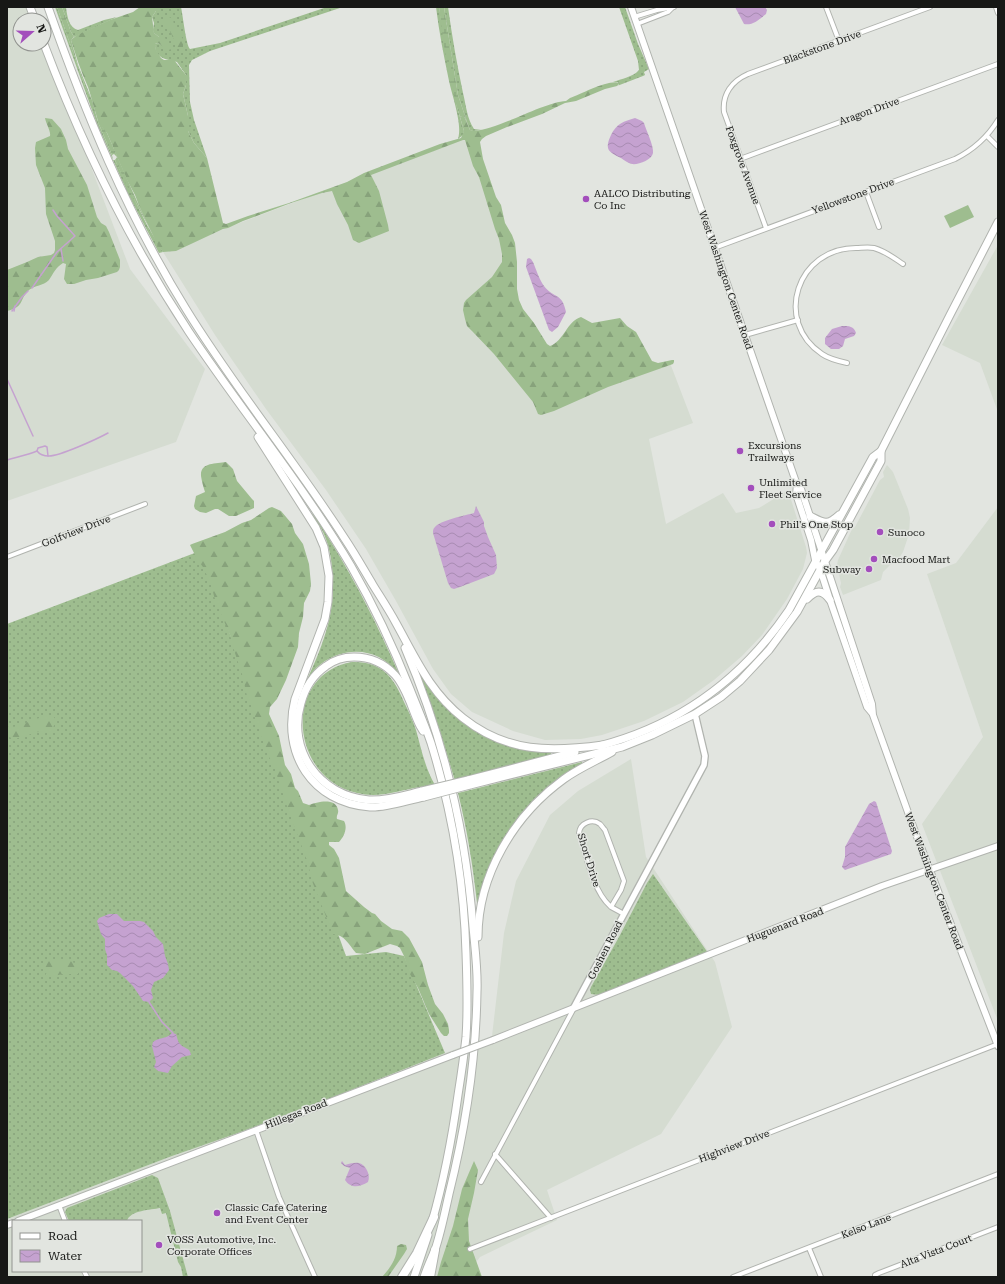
<svg xmlns="http://www.w3.org/2000/svg" width="1005" height="1284" font-family="'Roboto Serif',serif">
<style>
.built{fill:#d5dcd1;fill-rule:evenodd}
.grass{fill:url(#grass-dots)}
.forest{fill:url(#forest-firs)}
.wetland{fill:url(#wetland-marsh)}
.park{fill:#9ebd8f}
.water{fill:url(#water-waves)}
.lines{fill:none;stroke-linecap:round;stroke-linejoin:round}
.stream{stroke:#c5a2d0;stroke-width:1.5}
.minor-casing{stroke:#b1b4af;stroke-width:6}
.tertiary-casing{stroke:#b1b4af;stroke-width:8}
.secondary-casing{stroke:#b1b4af;stroke-width:8}
.trunk-casing{stroke:#b1b4af;stroke-width:9}
.motorway-casing{stroke:#b1b4af;stroke-width:10}
.minor{stroke:#fff;stroke-width:4}
.tertiary{stroke:#fff;stroke-width:5.5}
.secondary{stroke:#fff;stroke-width:6}
.trunk{stroke:#fff;stroke-width:7}
.motorway{stroke:#fff;stroke-width:8}
.secondary-bridge-casing{stroke:#b1b4af;stroke-width:8;stroke-linecap:butt}
.trunk-bridge-casing{stroke:#b1b4af;stroke-width:9;stroke-linecap:butt}
.secondary-bridge{stroke:#fff;stroke-width:6}
.trunk-bridge{stroke:#fff;stroke-width:7}
.poi-dot{fill:#a34ebc;stroke:#e2e5e0;stroke-width:1.5}
.labels{text-anchor:middle;dominant-baseline:central;stroke-width:3;stroke-linejoin:round;paint-order:stroke}
.street-label{font-size:10px;fill:#171816;stroke:#e2e5e0}
.poi-label{font-size:10px;fill:#171816;stroke:#e2e5e0;text-anchor:start}
</style>
<defs>
<pattern id="grass-dots" width="8" height="8" patternUnits="userSpaceOnUse"><rect width="8" height="8" fill="#9ebd8f"/><path d="M2 2h.1M6 6h.1" fill="none" stroke="#87a27b" stroke-width="1.8" stroke-linecap="round"/></pattern>
<pattern id="forest-firs" width="22" height="20" patternUnits="userSpaceOnUse"><rect width="22" height="20" fill="#9ebd8f"/><path d="M5 1l3.5 6h-7zM16 11l3.5 6h-7z" fill="#87a27b"/></pattern>
<pattern id="wetland-marsh" width="20" height="14" patternUnits="userSpaceOnUse"><rect width="20" height="14" fill="#9ebd8f"/><path d="M1 5h8M5 5V1M11 12h8M15 12V8" fill="none" stroke="#87a27b"/></pattern>
<pattern id="water-waves" width="16" height="10" patternUnits="userSpaceOnUse"><rect width="16" height="10" fill="#c5a2d0"/><path d="M0 5q4-4 8 0t8 0" fill="none" stroke="#a88bb2"/></pattern>
</defs>
<rect width="100%" height="100%" fill="#e2e5e0"/>
<!-- built -->
<g class="built">
<polygon points="7,7 30,7 35,20 20,20 20,44 44,44 130,269 205,369 176,442 7,501"/>
<polygon points="469,136 506,244 541,409 670,363 693,423 649,439 666,524 723,493 736,513 759,508 788,490 806,547 807,553 803,569 787,599 762,635 742,656 714,680 683,702 644,721 602,735 581,739 545,740 513,731 472,712 451,694 433,669 396,601 366,549 326,490 266,409 215,335 163,252"/>
<polygon points="998,245 998,412 980,363 942,345"/>
<polygon points="887,465 893,472 908,509 910,518 909,534 903,552 897,561 890,565 883,572 881,580 843,595 840,587 841,583 837,565 838,560 852,529 855,527 880,480 884,477 883,472"/>
<polygon points="998,507 998,1021 922,824 983,737 927,574 956,563"/>
<path d="M631,759L646,857L715,962L732,1027L661,1134L547,1190L557,1220L480,1257L465,1277H7V1219L172,1156L238,1133L303,1109L445,1053L492,1036L504,933L516,881L550,815L578,791ZM13,1221H141V1271H13Z"/>
</g>
<!-- grass -->
<g class="grass">
<polygon points="55,7 57,7 85,86 92,100 98,122 112,155 113,160 115,160 147,225 163,252 159,253 129,196 97,124"/>
<path d="M62,7H66C67,16 69,28 78,30L104,20L117,17L74,37L71,32Z"/>
<path d="M156,7H181C183,16 186,45 190,49L220,43L327,7H343L210,51L192,60L189,65L190,102L194,120L207,158L194,143L188,131V116L183,94L186,85V75L177,62C166,59 155,59 155,44L158,43L161,45L159,37L154,33L153,30L154,23L152,17L156,11Z"/>
<path d="M436,7H439L449,66L457,107L464,131L463,135L458,139C463,126 452,95 449,81C444,57 439,32 436,7Z"/>
<path d="M444,7H448C452,36 457,65 463,93C466,105 467,119 474,129L482,130L473,131L470,130L468,125L458,95Z"/>
<path d="M619,7H625L638,44L649,69L644,72L645,75L643,76L617,86L619,85L618,82H613C621,79 633,77 639,70L638,61Z"/>
<path d="M310,512C318,518 325,533 331,542C357,584 379,628 399,674H398C380,648 346,645 321,664C315,668 311,674 307,680C324,643 337,609 332,568C331,555 328,542 322,530C318,524 314,518 310,512Z"/>
<polygon points="200,551 346,956 386,952 404,956 445,1053 303,1109 238,1133 172,1156 7,1219 7,624"/>
<path d="M352,662C383,661 394,678 405,704C409,712 413,721 416,730C421,748 425,768 435,785C428,786 421,787 414,788C395,792 377,798 357,793C289,778 282,674 352,662Z"/>
<polygon points="420,676 422,676 440,700 465,723 533,751 551,753 551,754 546,756 455,781 438,725"/>
<path d="M582,762V764L574,769L510,832L480,903H477C473,866 467,829 458,793Z"/>
<polygon points="653,874 708,953 599,995 591,994 590,990 591,987 619,937 647,883"/>
<path d="M152,1175L158,1178L170,1211L188,1277H183L181,1267L178,1262L166,1213L162,1214L160,1208C151,1210 130,1210 127,1221H69L65,1212L67,1208Z"/>
</g>
<!-- forest -->
<g class="forest">
<path d="M140,7H156V11L152,17L154,33L159,37L165,38L172,49L168,50L158,43L155,44L156,50L161,58L164,60H174L186,75V85L183,94L188,116V131L194,143L207,158L223,223L226,224L248,216L289,203L347,182L364,173L440,144L461,138L464,131L460,117L462,116H464L470,130C487,136 542,102 566,101L570,98C582,94 608,79 620,83L617,86L605,89L576,101L565,103L542,114L507,127L486,136L482,139L480,142L483,159L496,197L501,205L505,223L512,235L515,243L517,262V289L519,300L523,309L534,323L547,344L550,346C564,341 567,321 581,317L592,323L620,318L627,326L636,332L652,361L658,363L672,360H674V362L673,364L608,387L554,411L541,415L538,414L533,402L494,354L472,331L467,326L465,319L463,310L464,303L466,300L492,277L502,262V254L499,239L495,229L479,177L473,166L465,140H463L371,175L379,191L388,225L389,231L359,243L353,240L348,225L337,204L332,191L322,193L291,203L243,221L228,228L223,229L176,251L163,252L157,244L140,208L135,195L127,180L107,133C96,123 93,101 88,87C81,72 76,56 71,40L77,35L110,20L133,12Z"/>
<path d="M167,17H169L173,19L174,26L183,39V47L180,50C173,44 173,30 164,26V22Z"/>
<path d="M45,118L52,119L61,129L66,140L68,149L87,185L97,217L101,223L106,226L109,232L120,260V267L119,270L117,272L98,278L86,280L74,284H67L64,279L66,264L63,263C56,267 53,274 49,280C43,286 35,285 29,290C19,299 25,307 7,311V270L27,262L38,257L51,255L54,253L55,250V241L46,214L45,188L36,165L35,148L36,142L50,136C51,131 46,124 45,118Z"/>
<path d="M226,462L233,469L237,481L252,499L254,501V508L236,516H229L218,509H215L206,513L200,512L195,509L194,506L196,496L205,492C203,486 202,482 201,476C200,462 216,464 226,462Z"/>
<path d="M272,507L281,511L292,524L295,533L303,544L309,564L311,584L310,591L304,603L303,617L299,633L298,647L286,680L277,699L270,707L269,714L279,736L285,765L291,774L295,788L298,791L303,803L309,805C317,802 336,797 338,810C339,814 336,815 337,819L344,821C348,828 344,837 339,842H329V845L334,849L339,858L346,891L364,907L372,913L375,914L381,921L392,929L402,931L409,938L422,962L428,985L435,1004L443,1014L448,1024L449,1030V1033L447,1036H444L441,1033L429,1014L418,988L410,974L404,956L400,948L397,946L390,944L365,954L356,953C349,945 345,935 333,934L312,881L308,863L289,812L278,779L275,768L267,753L251,705L247,696L242,674L234,650L230,635L221,614L214,596L211,584L203,567L197,559L190,545L192,544L225,532L242,523L251,520L269,508Z"/>
<path d="M50,715L53,716L56,720L51,733C46,733 42,732 38,732C28,734 17,742 7,736V727L11,725L12,727L19,726L28,722L30,723L36,719Z"/>
<polygon points="68,959 74,963 78,961 82,964 78,970 78,974 64,974 46,977 45,976 48,970 43,966 43,963 52,960 55,961"/>
<polygon points="474,1161 478,1170 474,1193 468,1219 469,1241 482,1277 437,1277 441,1262 453,1226 462,1189"/>
<path d="M401,1244L406,1245L407,1249L404,1254L388,1277H382C390,1268 397,1259 397,1246Z"/>
</g>
<!-- wetland -->
<g class="wetland">
<polygon points="57,7 62,7 71,32 74,37 71,40 78,65 92,100 85,86"/>
<path d="M439,7H444L458,95L468,125L464,116H462L460,117C449,84 443,42 439,7Z"/>
<path d="M96,112L103,128L107,133C122,167 136,201 153,235L126,184L115,160L117,157L114,154L112,155L98,122Z"/>
</g>
<!-- park -->
<polygon class="park" points="968,205 974,217 950,228 944,216"/>
<!-- water -->
<g class="water">
<path d="M735,7H765L767,10L766,14C760,19 752,26 744,24Z"/>
<path d="M635,118L642,121L644,123C646,130 654,146 653,153C652,160 638,165 632,164C628,163 624,160 621,158C609,152 604,150 611,135C616,124 624,121 635,118Z"/>
<path d="M529,258L531,259L533,262C536,269 539,279 544,286C554,299 562,292 566,312L558,327L552,332L549,330L526,267L527,259Z"/>
<path d="M842,326C849,326 854,326 856,333L854,336L845,339L843,346L839,349H831L825,344V338L832,329Z"/>
<path d="M476,506L484,522V526L488,537L496,555L497,568L494,574L460,587L454,589L451,588L448,583L433,533C433,530 433,529 435,527C439,521 466,515 474,513Z"/>
<polygon points="874,801 876,802 892,851 891,854 845,870 842,867 845,857 845,847 869,804"/>
<polygon points="109,914 117,914 124,921 140,921 144,922 153,931 156,937 163,944 165,956 168,964 169,970 163,978 154,982 151,990 153,998 149,1002 143,1001 133,986 120,973 117,971 112,970 107,965 107,955 105,949 105,939 101,934 97,921 99,918"/>
<path d="M172,1033L176,1034C177,1037 178,1042 180,1044C184,1049 190,1047 191,1055L182,1057L172,1066L168,1073L158,1071L154,1067L156,1062L152,1046L153,1042C159,1037 165,1040 172,1033Z"/>
<path d="M342,1161L345,1165C349,1164 354,1162 359,1163C366,1165 371,1175 368,1182C360,1187 351,1189 345,1180L350,1168L344,1166L341,1163Z"/>
</g>
<g class="lines">
<!-- stream -->
<g class="stream">
<polyline points="61,249 63,261"/>
<polyline points="32,288 57,252 75,236 57,216 53,210"/>
<polyline points="12,311 22,297 28,291"/>
<polyline points="14,311 15,306"/>
<polyline points="7,379 33,436"/>
<path d="M37,451C40,455 44,456 49,456C60,456 97,439 108,433"/>
<path d="M7,460C17,457 27,455 37,451L38,448L45,446L47,447L48,456"/>
<polyline points="149,1002 162,1022 173,1033"/>
</g>
<!-- minor casing -->
<g class="minor-casing">
<g id="minor">
<polyline points="826,7 839,41"/>
<polyline points="996,7 998,13"/>
<polyline points="634,17 657,10 674,7"/>
<polyline points="637,24 668,12 673,7"/>
<polyline points="987,136 998,147"/>
<polyline points="740,159 998,64"/>
<polyline points="866,192 879,227"/>
<path d="M766,228L724,112C722,94 732,81 748,74L930,7"/>
<path d="M714,248L955,159C973,150 987,138 998,120"/>
<polyline points="745,335 798,320"/>
<path d="M847,363C838,361 829,359 822,354C773,321 797,248 856,248C861,248 868,247 874,248C885,251 894,258 903,264"/>
<polyline points="7,557 145,504"/>
<path d="M611,907L621,890L624,881L605,830C603,828 602,826 600,824C592,818 580,823 579,833C586,855 593,891 610,906L611,907L624,914"/>
<polyline points="256,1130 279,1197 315,1277"/>
<polyline points="495,1154 551,1218"/>
<polyline points="481,1182 574,1008"/>
<polyline points="59,1205 65,1221"/>
<polyline points="809,1248 821,1277"/>
<polyline points="470,1249 998,1044"/>
<polyline points="84,1271 87,1277"/>
<polyline points="733,1277 998,1174"/>
<polyline points="875,1277 875,1275 879,1273 998,1227"/>
</g>
</g>
<!-- tertiary casing -->
<g class="tertiary-casing">
<polyline id="tertiary" points="574,1007 704,765 705,756 695,714"/>
</g>
<!-- secondary casing -->
<g class="secondary-casing">
<g id="secondary">
<polyline points="631,7 797,485 801,489 810,516 872,704 873,715 914,829 998,1046"/>
<polyline points="797,485 796,494 811,540 815,560 820,569 830,600 867,707 872,713"/>
<polyline points="493,1040 882,886 998,846"/>
<polyline points="18,1221 453,1055"/>
<polyline points="7,1225 13,1223"/>
</g>
</g>
<!-- trunk casing -->
<g class="trunk-casing">
<g id="trunk">
<polyline points="30,7 35,20"/>
<path d="M48,7C85,112 127,214 186,309C235,389 295,461 345,539C355,554 364,570 373,585C381,598 389,610 396,623C416,659 430,692 463,718C507,753 551,752 603,745"/>
<path d="M44,44C82,145 129,241 189,332C242,411 303,485 351,566C374,606 393,646 410,689C417,707 425,725 431,743C452,811 464,882 466,953C467,981 468,1010 466,1037C464,1056 461,1076 458,1095C452,1138 444,1180 432,1222"/>
<path d="M258,437L316,528L324,547L329,576L328,602L325,619L295,699C281,753 312,803 370,807C386,808 408,800 424,797"/>
<path d="M810,516C824,523 827,526 839,515"/>
<path d="M807,599C816,590 822,589 830,600"/>
<path d="M405,648C443,737 466,831 473,927C475,949 478,970 477,992C476,1062 466,1126 449,1194C445,1212 441,1232 435,1250C431,1259 427,1268 424,1277"/>
<path d="M599,746C680,725 743,678 789,610L873,457L881,451"/>
<polyline points="468,780 575,752"/>
<polyline points="470,785 622,747 652,735 695,714 721,697 740,681 769,650 797,612 825,561 833,550 881,461 881,451 950,315 998,222"/>
<path d="M422,791C405,795 387,801 369,800C319,796 287,750 301,703C305,688 313,675 326,666C334,660 344,657 354,657C370,657 384,663 395,675C407,688 412,710 420,726L423,731"/>
<path d="M478,937C478,875 514,815 564,779C579,768 596,761 612,752"/>
<polyline points="414,1277 428,1235"/>
</g>
</g>
<!-- motorway casing -->
<g class="motorway-casing">
<g id="motorway">
<polyline points="402,1277 417,1253 434,1217"/>
<polyline points="430,1277 435,1250"/>
</g>
</g>
<!-- minor -->
<use href="#minor" class="minor"/>
<!-- tertiary -->
<use href="#tertiary" class="tertiary"/>
<!-- secondary -->
<use href="#secondary" class="secondary"/>
<!-- trunk -->
<use href="#trunk" class="trunk"/>
<!-- motorway -->
<use href="#motorway" class="motorway"/>
<!-- secondary-bridge casing -->
<g class="secondary-bridge-casing">
<polyline id="secondary-bridge" points="453,1055 493,1040"/>
</g>
<!-- trunk-bridge casing -->
<g class="trunk-bridge-casing">
<g id="trunk-bridge">
<polyline points="422,791 468,780"/>
<polyline points="424,797 470,785"/>
</g>
</g>
<!-- secondary-bridge -->
<use href="#secondary-bridge" class="secondary-bridge"/>
<!-- trunk-bridge -->
<use href="#trunk-bridge" class="trunk-bridge"/>
</g>
<!-- markers -->
<g class="poi-dot">
<circle cx="586" cy="199" r="4"/>
<circle cx="740" cy="451" r="4"/>
<circle cx="751" cy="488" r="4"/>
<circle cx="772" cy="524" r="4"/>
<circle cx="880" cy="532" r="4"/>
<circle cx="874" cy="559" r="4"/>
<circle cx="869" cy="569" r="4"/>
<circle cx="217" cy="1213" r="4"/>
<circle cx="159" cy="1245" r="4"/>
</g>
<g class="labels">
<!-- street labels -->
<g class="street-label">
<text transform="translate(822 47) rotate(-20)">Blackstone Drive</text>
<text transform="translate(869 111) rotate(-20)">Aragon Drive</text>
<text transform="translate(743 165) rotate(70)">Foxgrove Avenue</text>
<text transform="translate(853 196) rotate(-20)">Yellowstone Drive</text>
<text transform="translate(726 280) rotate(71)">West Washington Center Road</text>
<text transform="translate(76 531) rotate(-21)">Golfview Drive</text>
<text transform="translate(589 860) rotate(73)">Short Drive</text>
<text transform="translate(934 881) rotate(69)">West Washington Center Road</text>
<text transform="translate(785 925) rotate(-21)">Huguenard Road</text>
<text transform="translate(605 950) rotate(-63)">Goshen Road</text>
<text transform="translate(296 1114) rotate(-21)">Hillegas Road</text>
<text transform="translate(734 1146) rotate(-21)">Highview Drive</text>
<text transform="translate(866 1226) rotate(-21)">Kelso Lane</text>
<text transform="translate(936 1251) rotate(-21)">Alta Vista Court</text>
</g>
<!-- poi labels -->
<g class="poi-label">
<text x="594" y="193">AALCO Distributing<tspan x="594" dy="12">Co Inc</tspan></text>
<text x="748" y="445">Excursions<tspan x="748" dy="12">Trailways</tspan></text>
<text x="759" y="482">Unlimited<tspan x="759" dy="12">Fleet Service</tspan></text>
<text x="780" y="524">Phil's One Stop</text>
<text x="888" y="532">Sunoco</text>
<text x="882" y="559">Macfood Mart</text>
<text x="861" y="569" text-anchor="end">Subway</text>
<text x="225" y="1207">Classic Cafe Catering<tspan x="225" dy="12">and Event Center</tspan></text>
<text x="167" y="1239">VOSS Automotive, Inc.<tspan x="167" dy="12">Corporate Offices</tspan></text>
</g>
</g>
<!-- border -->
<rect width="1005" height="1284" fill="none" stroke="#171816" stroke-width="16"/>
<!-- legend -->
<rect x="12" y="1220" width="130" height="52" fill="#e2e5e0" stroke="#91938f"/>
<rect x="20" y="1233" width="20" height="6" fill="#ffffff" stroke="#91938f"/>
<text x="48" y="1240" font-size="12" fill="#171816">Road</text>
<rect x="20" y="1250" width="20" height="12" fill="url(#water-waves)" stroke="#91938f"/>
<text x="48" y="1260" font-size="12" fill="#171816">Water</text>
<!-- north arrow -->
<g transform="translate(32 32) rotate(70)"><circle r="19" fill="#e2e5e0" stroke="#91938f"/>
<path d="M0-3L7 15L0 10L-7 15Z" fill="#a34ebc"/>
<text y="-6" font-size="11" font-weight="bold" text-anchor="middle" fill="#171816">N</text>
</g>
</svg>
